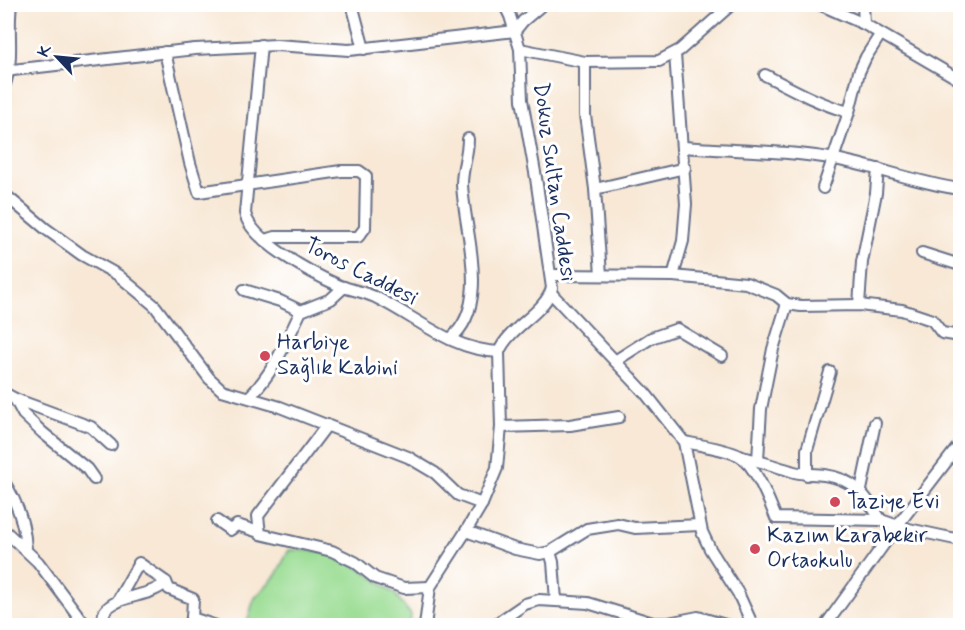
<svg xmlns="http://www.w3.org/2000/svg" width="965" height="630" font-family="Mynerve,sans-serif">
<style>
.green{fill:#9bdd94;stroke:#5b8679;stroke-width:1.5}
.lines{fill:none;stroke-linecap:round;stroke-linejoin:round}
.minor-casing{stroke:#687088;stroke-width:14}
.minor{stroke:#fff;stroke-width:10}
.poi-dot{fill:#d1495b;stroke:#fff;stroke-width:2}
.labels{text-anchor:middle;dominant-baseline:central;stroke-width:6;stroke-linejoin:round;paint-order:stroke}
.street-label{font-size:22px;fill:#1b2f5e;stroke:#fff}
.poi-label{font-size:22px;fill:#1b2f5e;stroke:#fff;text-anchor:start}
</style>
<rect width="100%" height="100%" fill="#fff"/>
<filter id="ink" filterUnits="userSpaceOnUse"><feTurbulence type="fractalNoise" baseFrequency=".0167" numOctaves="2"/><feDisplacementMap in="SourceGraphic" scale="12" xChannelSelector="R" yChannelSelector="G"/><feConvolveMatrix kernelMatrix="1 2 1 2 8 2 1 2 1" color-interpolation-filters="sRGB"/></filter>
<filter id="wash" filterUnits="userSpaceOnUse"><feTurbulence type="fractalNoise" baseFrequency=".008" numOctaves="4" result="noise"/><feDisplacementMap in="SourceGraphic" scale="24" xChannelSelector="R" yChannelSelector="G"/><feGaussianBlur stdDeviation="1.35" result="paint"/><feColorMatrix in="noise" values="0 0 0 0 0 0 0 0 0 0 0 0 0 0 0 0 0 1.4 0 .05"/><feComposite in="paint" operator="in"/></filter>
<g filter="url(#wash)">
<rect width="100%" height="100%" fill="#f8e8d5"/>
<!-- green -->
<polygon class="green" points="289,550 327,551 363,570 395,594 411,615 410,625 246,626 254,599 276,575"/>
</g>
<g filter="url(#ink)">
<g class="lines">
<!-- minor casing -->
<g class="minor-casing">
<g id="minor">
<polyline points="352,4 364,49"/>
<polyline points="819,4 864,24 960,80"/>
<polyline points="863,4 864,24"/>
<polyline points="515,31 523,21 543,4"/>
<path d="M261,45L245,213C250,241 315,275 340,286C352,290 364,292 375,297C418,318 449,349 499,352"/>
<polyline points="520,49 585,62 659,61 680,50 732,4"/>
<polyline points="165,52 190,163 199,192 341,171 359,171 366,176 365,228 358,237 275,237 264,240"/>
<polyline points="585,62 585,115 595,189 601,275"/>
<polyline points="4,71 195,49 276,45 349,50 515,31"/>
<path d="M765,75C792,89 819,104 849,112"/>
<path d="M4,87C15,56 7,36 11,4"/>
<path d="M683,147C733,151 785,150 835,159C877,167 918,183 960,189"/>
<polyline points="823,188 849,112 859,72 866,57 880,35"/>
<polyline points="595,189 685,168"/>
<polyline points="4,194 46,229 82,255 118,275 155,306 209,378 222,390 280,407 408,457 435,473 458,495 482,504"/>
<polyline points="922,253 960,265"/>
<polyline points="551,275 673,276 746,283 776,295 787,304 801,306 859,305 902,310 932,320 942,333 960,336"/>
<polyline points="673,276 683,241 686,204 675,54"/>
<polyline points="244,290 280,301 301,311"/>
<polyline points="551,293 646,394 684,442 702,532 710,549 738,593 753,626"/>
<polyline points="859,305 862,262 876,193 878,169"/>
<path d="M450,339C492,305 464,231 462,184C462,168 468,155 468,139"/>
<polyline points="615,361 651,338 677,329 722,356"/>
<polyline points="4,393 15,399 23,414 43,433 87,469 94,479"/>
<path d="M249,397C273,374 286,342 301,311L331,299L344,287"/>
<polyline points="15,399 91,427 111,445"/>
<polyline points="327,425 258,516 260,534 332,551 355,562 375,578 404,588 430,587"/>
<polyline points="501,427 570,425 619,417"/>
<path d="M684,442C700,445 726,449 740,456C756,466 769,501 776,518L881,520L904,528L960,540"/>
<path d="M741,457C758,460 774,466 791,471C802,475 813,473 824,475C855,479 865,495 881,520"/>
<polyline points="758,460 761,409 773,349 787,304"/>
<polyline points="807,475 807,450 830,372"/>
<path d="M4,482C17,502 25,526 26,549"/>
<polyline points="861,490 875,423"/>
<polyline points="217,521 230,530 237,525 259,532"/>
<polyline points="4,530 38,562 86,626"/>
<polyline points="466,531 515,549 540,554 550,552 587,529 618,524 635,528 700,525"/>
<polyline points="550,552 553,562 556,600"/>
<polyline points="117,602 139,563 166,582 169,589 193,599 192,618 189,626"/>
<polyline points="192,618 216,626"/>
<path d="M101,626C102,622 103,615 105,611C117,594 151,598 166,582"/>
<path d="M425,626L430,587L466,531L482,504L497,468L501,427L499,352C509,327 545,313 552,288L536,178L522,100L520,49L510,16L504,4"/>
<polyline points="493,626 525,604 539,600 588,603 653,623 668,623 698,617 729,626"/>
<polyline points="825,626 897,526 960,444"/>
</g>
</g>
<!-- minor -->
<use href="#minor" class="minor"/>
</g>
</g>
<!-- markers -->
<g class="poi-dot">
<circle cx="265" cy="356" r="6"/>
<circle cx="835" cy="502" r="6"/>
<circle cx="755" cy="549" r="6"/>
</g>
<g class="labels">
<!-- street labels -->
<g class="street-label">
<text transform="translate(554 182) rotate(82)">Dokuz Sultan Caddesi</text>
<text transform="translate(361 272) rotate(27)">Toros Caddesi</text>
</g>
<!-- poi labels -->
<g class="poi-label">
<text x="277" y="343">Harbiye<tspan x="277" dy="25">Sağlık Kabini</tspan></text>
<text x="847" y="502">Taziye Evi</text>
<text x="767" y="536">Kazım Karabekir<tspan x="767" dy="25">Ortaokulu</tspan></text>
</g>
</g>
<!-- margin -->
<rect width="965" height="630" fill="none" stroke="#fff" stroke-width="24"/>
<!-- north arrow -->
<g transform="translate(57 57) rotate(296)" stroke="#ffffff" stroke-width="4.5" paint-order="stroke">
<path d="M0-4.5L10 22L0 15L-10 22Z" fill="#1b2f5e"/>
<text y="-9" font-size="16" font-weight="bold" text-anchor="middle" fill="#1b2f5e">K</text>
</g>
</svg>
